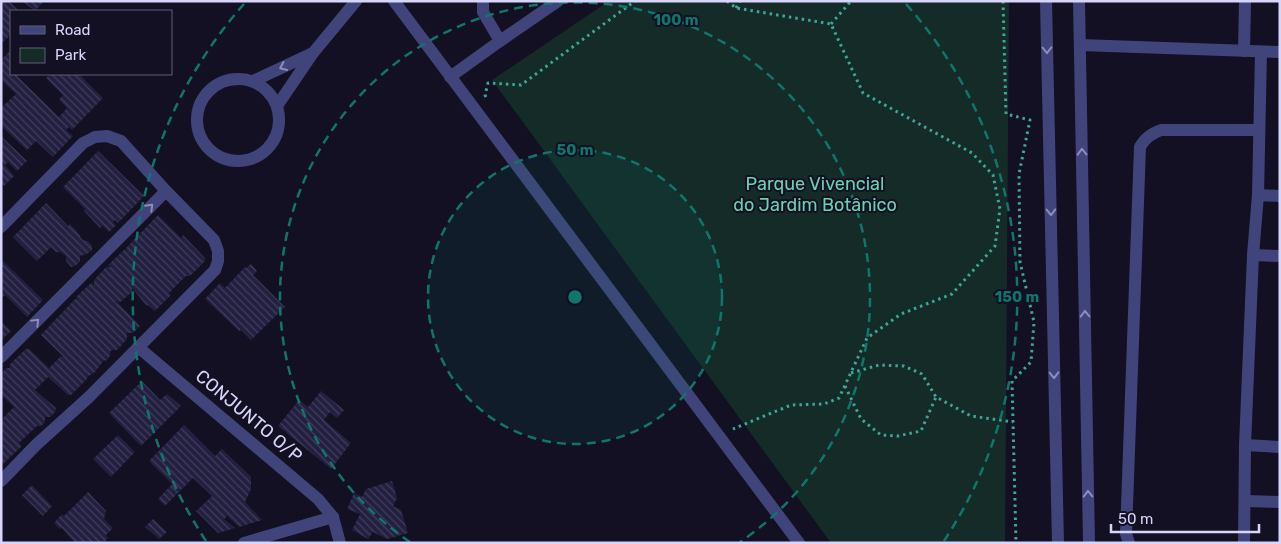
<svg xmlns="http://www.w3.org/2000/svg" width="1281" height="544" font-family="Rubik,sans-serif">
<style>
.green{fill:#142b28}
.building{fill:url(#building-back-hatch)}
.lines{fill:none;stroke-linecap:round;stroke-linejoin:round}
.path{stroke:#3ca797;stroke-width:3;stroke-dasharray:2.5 4;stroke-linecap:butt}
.minor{stroke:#41447b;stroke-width:12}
.oneway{stroke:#8c8dba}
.ring{fill:none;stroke:#0f766e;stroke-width:2.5;stroke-dasharray:9 6}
.labels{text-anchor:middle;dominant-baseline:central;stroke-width:4;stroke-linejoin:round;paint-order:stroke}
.park-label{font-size:18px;fill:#6ad2af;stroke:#121022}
.street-label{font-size:18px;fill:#d7d6fa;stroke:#121022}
.centre{fill:#0f766e;stroke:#121022;stroke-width:2.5}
.ring-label{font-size:15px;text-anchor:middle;font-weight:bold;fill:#0f766e;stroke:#121022;stroke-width:4;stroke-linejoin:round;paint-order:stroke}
</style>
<defs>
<pattern id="building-back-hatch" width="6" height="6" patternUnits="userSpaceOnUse" patternTransform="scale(1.25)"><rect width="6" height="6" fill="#221f40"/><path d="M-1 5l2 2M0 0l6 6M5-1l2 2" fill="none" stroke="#413f5c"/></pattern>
</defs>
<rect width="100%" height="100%" fill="#121022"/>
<!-- green -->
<polygon class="green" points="609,1 1009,1 1005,543 831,543 492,80"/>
<!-- building -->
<g class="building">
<polygon points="1,1 9,1 19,11 11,11 11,34 1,44"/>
<polygon points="22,1 44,1 35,11"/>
<polygon points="9,52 11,54 11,74 17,74 16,75 59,117 67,108 59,100 63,95 46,78 51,74 79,74 103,98 72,130 69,127 66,130 73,136 53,157 36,141 27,150 1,126 1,108 16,94 1,80 1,60"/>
<polygon points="1,136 27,161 17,171 8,162 5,165 14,176 4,186 1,183"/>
<polygon points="98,151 144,196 118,223 115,220 113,222 116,225 109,232 103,226 100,228 84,211 85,209 63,187"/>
<polygon points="46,203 68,226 70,224 81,236 80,237 83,240 88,241 92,245 92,250 87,254 80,256 80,262 75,266 71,267 66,261 66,256 61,252 56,252 51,247 37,261 13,237"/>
<polygon points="158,215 181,238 183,235 205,258 205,261 190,276 186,276 169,293 171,295 155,311 148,305 147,306 132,288 132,292 119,303 117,301 114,304 117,302 140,326 133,333 127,333 127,339 117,350 112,350 110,352 110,356 106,361 104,360 95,372 87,377 87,379 71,395 68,395 48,377 35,390 56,408 55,412 50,417 45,417 45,422 41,426 37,426 19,443 22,446 1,466 1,420 14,407 1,395 1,374 6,368 10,368 10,364 26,349 29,349 49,368 61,356 64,357 41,335 75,299 76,300 77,296 90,284 92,283 94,284 94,280 106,267 111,267 108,265 125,249 127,251 126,248"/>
<polygon points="1,259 43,300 27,317 5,295 1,298"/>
<polygon points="251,264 257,271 253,275 285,307 251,340 241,330 239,331 205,299 220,283 225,288 245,267 246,268"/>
<polygon points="1,321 11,331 1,341"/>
<polygon points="142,381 160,400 167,394 181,406 141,446 109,413"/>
<polygon points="321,391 344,410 337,418 330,412 324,420 351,443 331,469 278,426 299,400 308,407"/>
<polygon points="184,425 215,456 222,449 251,477 251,489 245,502 262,520 239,527 227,516 224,519 235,528 218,533 196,511 212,496 193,478 165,506 158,499 172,484 149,461"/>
<polygon points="118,435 135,452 111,477 93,459"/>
<polygon points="392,481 397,498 393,506 401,510 408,533 387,539 373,532 368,539 352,530 360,514 347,509 354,493 362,497 366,489"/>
<polygon points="32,485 52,506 43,516 22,495"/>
<polygon points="88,492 106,511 104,519 113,528 106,535 108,538 103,543 74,542 62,528 60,529 54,523 62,514 64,516"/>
<polygon points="153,519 167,532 159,539 145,527"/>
</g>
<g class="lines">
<!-- path -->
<g class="path">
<polyline points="727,1 736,8 831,24 863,93 972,153 993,175 1000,209 995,246 952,294 901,314 867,338 839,398 824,404 791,405 733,429"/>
<polyline points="1003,1 1006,114 1030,120 1019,174 1020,262 1034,322 1031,362 1012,381 1016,543"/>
<polyline points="736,8 740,1"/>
<polyline points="831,24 851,1"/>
<polyline points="486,97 485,95 488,83 521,85 635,1"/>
<polyline points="851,373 879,365 904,366 922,374 936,397 971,416 1013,422"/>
<polyline points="845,386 861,419 881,435 898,436 921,431 936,397"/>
</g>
<!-- minor -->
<g class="minor">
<polyline points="394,1 799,543"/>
<polyline points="483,1 483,12 500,41 558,1"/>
<polyline points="1046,1 1058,543"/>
<polyline points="1079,1 1089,543"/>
<polyline points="1080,45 1280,52"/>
<polyline points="1244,51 1245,1"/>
<polyline points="450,77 500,41"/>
<circle cx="238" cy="120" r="41"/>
<polyline points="253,81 313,53"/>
<polyline points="277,106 313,53 356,1"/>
<polyline points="1258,195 1280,196"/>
<polyline points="1,227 83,143 95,137 107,136 121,141 166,191 214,240 218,251 218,261 215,270 89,397 36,445 1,481"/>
<polyline points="1253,255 1280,256"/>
<polyline points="138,347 318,499 333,517 340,543"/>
<polyline points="1,357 166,191"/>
<polyline points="1245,445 1280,447"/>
<polyline points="1245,501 1280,502"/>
<polyline points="244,543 333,517"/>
<path d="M1129,543L1126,534L1140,147C1145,138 1151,134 1161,130H1258"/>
<polyline points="1244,543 1245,445 1253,255 1258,195 1261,52"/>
</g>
</g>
<!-- one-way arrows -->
<defs><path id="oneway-chevron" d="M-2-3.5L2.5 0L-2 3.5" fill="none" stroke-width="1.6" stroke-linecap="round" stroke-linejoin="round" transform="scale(1.25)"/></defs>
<g class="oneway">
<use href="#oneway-chevron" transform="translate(1047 50) rotate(89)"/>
<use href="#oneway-chevron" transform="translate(283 67) rotate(155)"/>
<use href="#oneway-chevron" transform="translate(1082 152) rotate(-91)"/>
<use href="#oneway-chevron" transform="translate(150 207) rotate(-45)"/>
<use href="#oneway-chevron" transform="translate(1051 212) rotate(89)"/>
<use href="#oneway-chevron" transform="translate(1085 314) rotate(-91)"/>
<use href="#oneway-chevron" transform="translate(36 322) rotate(-45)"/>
<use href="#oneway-chevron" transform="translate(1054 375) rotate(89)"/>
<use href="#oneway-chevron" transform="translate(1088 494) rotate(-91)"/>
</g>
<!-- distance rings -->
<circle cx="575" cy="297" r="147" fill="#0f766e" fill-opacity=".12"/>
<g class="ring">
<circle cx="575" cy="297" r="147"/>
<path d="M410 542A295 295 0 1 1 740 542"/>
<path d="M206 541A442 442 0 0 1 244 4M906 4A442 442 0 0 1 944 541"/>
</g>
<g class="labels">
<!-- park labels -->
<g class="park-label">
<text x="815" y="184">Parque Vivencial<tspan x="815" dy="21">do Jardim Botânico</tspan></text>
</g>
<!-- street labels -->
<g class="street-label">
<text transform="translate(249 416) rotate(40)">CONJUNTO O/P</text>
</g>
</g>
<circle cx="575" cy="297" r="8" class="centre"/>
<g class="ring-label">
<text x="676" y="25">100 m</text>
<text x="575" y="155">50 m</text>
<text x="1017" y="302">150 m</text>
</g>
<!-- border -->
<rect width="1281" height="544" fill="none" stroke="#d7d6fa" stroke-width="5"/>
<!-- legend -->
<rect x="10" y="10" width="162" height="65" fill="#121022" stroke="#615f78"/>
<rect x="20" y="26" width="25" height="8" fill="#41447b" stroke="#615f78"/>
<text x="55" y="35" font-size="15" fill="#d7d6fa">Road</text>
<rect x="20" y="48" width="25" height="15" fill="#142b28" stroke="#615f78"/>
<text x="55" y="60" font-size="15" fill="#d7d6fa">Park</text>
<!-- scale -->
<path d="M1111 524v8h148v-8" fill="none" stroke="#d7d6fa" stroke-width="2.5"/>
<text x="1118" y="524" font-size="15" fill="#d7d6fa" stroke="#121022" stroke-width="4" paint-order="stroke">50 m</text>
</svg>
